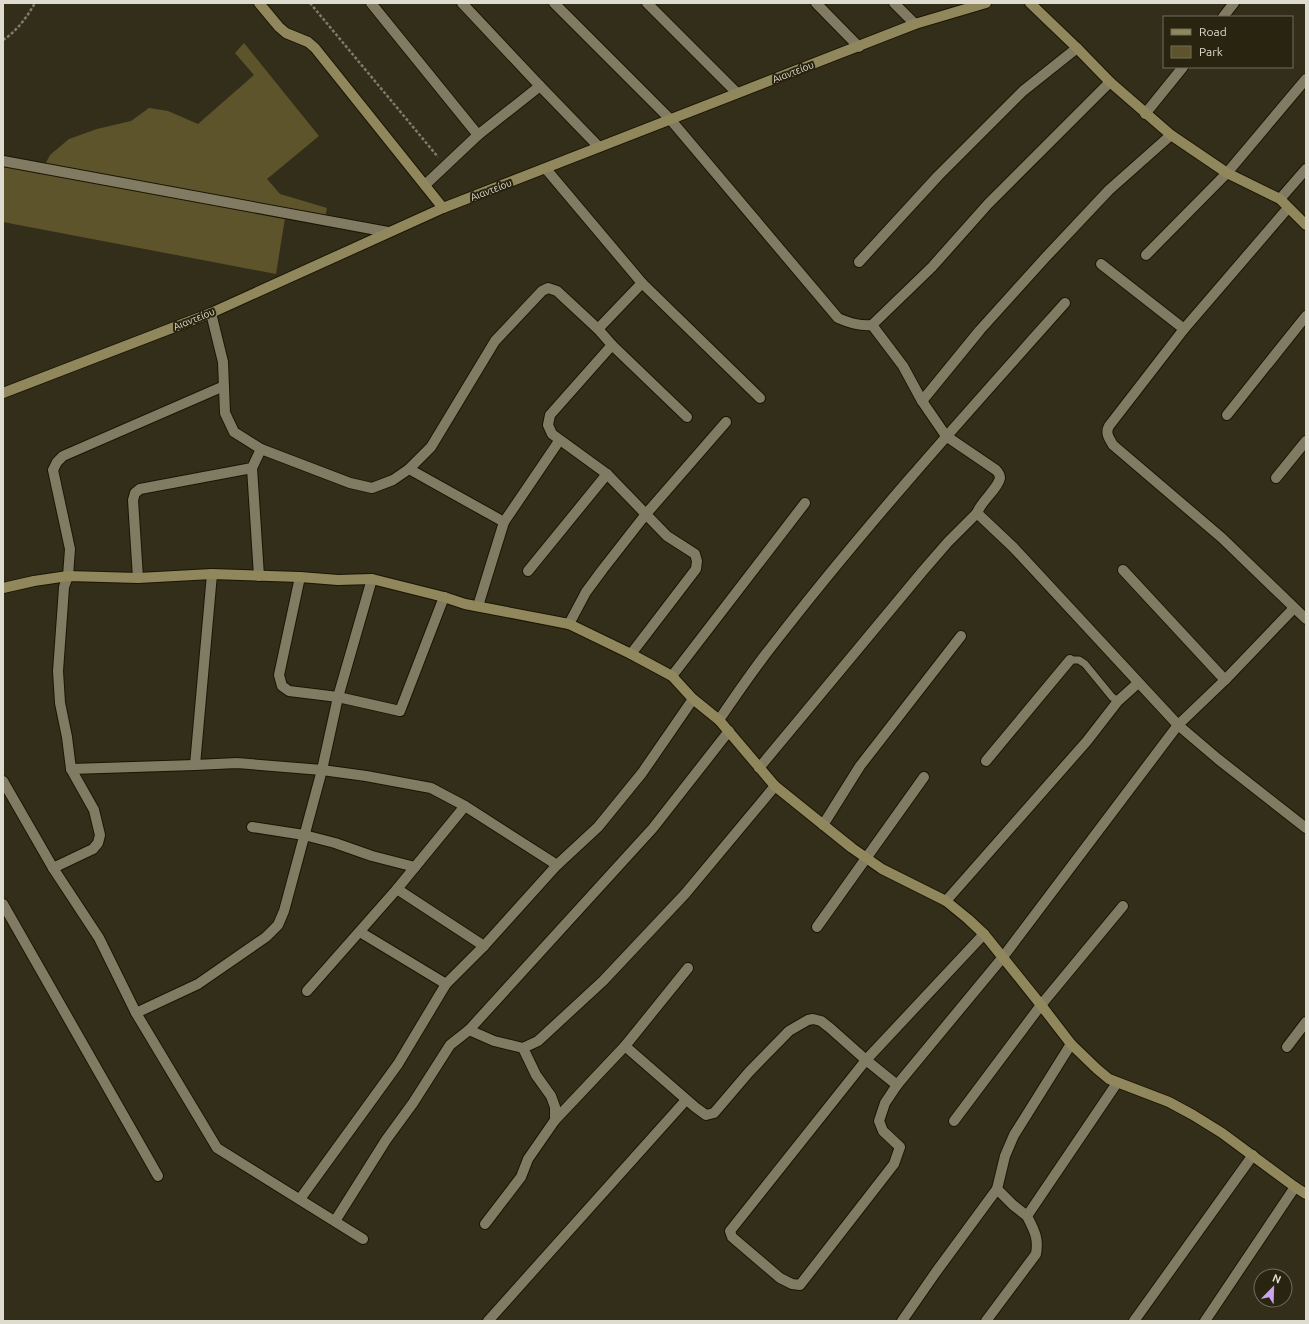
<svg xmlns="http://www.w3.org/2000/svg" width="1309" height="1324" font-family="Ubuntu,sans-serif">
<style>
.green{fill:#5e542b}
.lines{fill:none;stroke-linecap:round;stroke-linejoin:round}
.lane-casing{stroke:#1b1603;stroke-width:9}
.street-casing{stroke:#1b1603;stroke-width:12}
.secondary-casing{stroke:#1b1603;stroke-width:12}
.path{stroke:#7f7b6b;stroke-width:2.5;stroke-dasharray:3 2;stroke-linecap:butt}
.lane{stroke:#817b64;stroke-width:7}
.street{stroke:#817b64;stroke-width:10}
.secondary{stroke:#91875d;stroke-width:10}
.labels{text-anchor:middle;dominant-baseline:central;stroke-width:4;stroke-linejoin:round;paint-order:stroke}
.street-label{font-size:10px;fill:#dedbcf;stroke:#292410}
</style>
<rect width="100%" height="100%" fill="#332e1a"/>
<!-- green -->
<polygon class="green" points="244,43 319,136 267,179 280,194 327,208 325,218 286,212 276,274 3,222 3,165 40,174 50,155 69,139 97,129 131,121 149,108 168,111 198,124 254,75 235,53"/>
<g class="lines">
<!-- lane casing -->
<g class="lane-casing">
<polyline id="lane" points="1070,660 1079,660 1085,664 1112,697 1118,701"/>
</g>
<!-- street casing -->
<g class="street-casing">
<g id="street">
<polyline points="371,3 478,135"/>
<polyline points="462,3 540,86 599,147"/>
<path d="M554,3L670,119L838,318C850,323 859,326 872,325L903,366L922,401L946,436L996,470C998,472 1000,475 1000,478C998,489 981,501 977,513L1013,547L1178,725L1003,957L897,1085L885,1103L879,1121L883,1131L900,1147L894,1164L800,1285L792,1284L780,1278L732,1237L730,1231L866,1060L984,934"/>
<polyline points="647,3 737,93"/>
<polyline points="816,3 859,47"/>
<polyline points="894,3 915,24"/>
<polyline points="1223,17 1234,3"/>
<polyline points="1145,114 1183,67"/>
<polyline points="3,161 388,232"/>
<polyline points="546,169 642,283 760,398"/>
<polyline points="425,185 478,135 540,86"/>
<polyline points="1280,199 1306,169"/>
<path d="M1288,208L1184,329L1109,426C1105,433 1109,438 1113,445L1222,538L1306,619"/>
<polyline points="1146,255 1227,173 1306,79"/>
<polyline points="859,262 938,176 1023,91 1077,48"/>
<polyline points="1101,264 1184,329"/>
<polyline points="211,313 223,362 225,413 234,432 261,449 350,483 372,488 393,480 409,469 431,447 495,341 542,291 548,288 557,291 598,329 612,345 687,417"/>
<polyline points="872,325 932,267 988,204 1110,82"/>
<polyline points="598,329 642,283"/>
<polyline points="612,345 550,415 548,425 552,434 607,474 667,536 695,554 697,561 696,569 631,654"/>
<polyline points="922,401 980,330 1045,258 1109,190 1171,135"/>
<polyline points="1227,415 1306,316"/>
<polyline points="252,468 259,576"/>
<polyline points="409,469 504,522"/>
<polyline points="1276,478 1306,441"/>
<polyline points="1123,570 1225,680"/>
<polyline points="528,571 607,474"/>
<polyline points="300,577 279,675 282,686 289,691 338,697 400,711 444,597"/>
<polyline points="138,578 133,500 135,493 140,489 252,468 261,449"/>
<polyline points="478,606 504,522 559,441"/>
<polyline points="1294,608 1225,680 1178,725 1218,759 1306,828"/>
<polyline points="569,624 586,592 603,569 646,514 726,422"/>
<polyline points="672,676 805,503"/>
<path d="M719,720C736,695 753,670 772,646C864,527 965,415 1065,303"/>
<polyline points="986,761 1070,660"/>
<polyline points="195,765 212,574"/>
<polyline points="759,768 922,572 948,542 977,513"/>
<polyline points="71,769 195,765 237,763 322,770 366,776 431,788 465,806 557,865 598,827 642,773 693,699"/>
<polyline points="3,781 53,868 99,938 136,1013 217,1148 363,1239"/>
<polyline points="823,825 860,766 961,636"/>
<polyline points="252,827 304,835 335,843 372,856 415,867"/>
<polyline points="53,868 93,849 98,843 100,835 94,810 71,769 67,737 60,703 58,671 63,602 64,587 68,576 70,549 53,470 57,462 63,456 224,386"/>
<polyline points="397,889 484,946"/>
<polyline points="946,901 1087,741 1118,701 1138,683"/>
<polyline points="3,904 158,1176"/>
<polyline points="817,927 924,777"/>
<polyline points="360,932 446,984"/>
<polyline points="307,991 397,889 465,806"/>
<polyline points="136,1013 198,984 266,937 278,925 284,911 322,770 338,697 372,579"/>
<polyline points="469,1030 494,1041 523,1048 538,1041 603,981 685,894 775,786"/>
<polyline points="625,1046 695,1107 706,1115 714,1113 749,1072 789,1031 808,1020 813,1019 821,1021 830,1028 866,1060 897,1085"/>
<polyline points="1287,1047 1306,1022"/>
<polyline points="555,1120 625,1046 688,968"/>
<polyline points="954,1121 1041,1005 1123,906"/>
<polyline points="997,1189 1013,1205 1027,1216"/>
<polyline points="300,1199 398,1064 446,984 484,946 557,865"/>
<polyline points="335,1221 386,1140 413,1103 450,1045 469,1030 653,828 729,731"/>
<polyline points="485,1224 521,1177 528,1159 555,1120 555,1107 551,1096 536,1075 523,1048"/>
<polyline points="488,1321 686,1100"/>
<polyline points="902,1321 936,1272 997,1189 1005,1156 1014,1135 1071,1044"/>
<path d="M986,1321L1036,1254C1039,1238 1034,1230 1027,1216L1117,1083"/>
<polyline points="1134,1321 1253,1155"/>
<polyline points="1205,1321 1295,1187"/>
</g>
</g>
<!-- secondary casing -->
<g class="secondary-casing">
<g id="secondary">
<polyline points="259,3 279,27 286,33 308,42 315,48 443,208"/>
<polyline points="1030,3 1077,48 1110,82 1171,135 1227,173 1280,199 1306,225"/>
<polyline points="3,393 211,313 443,208 915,24 986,3"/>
<polyline points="3,588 34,581 68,576 138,578 212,574 300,577 338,580 372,579 444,597 465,604 569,624 631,654 672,676 693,699 719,720 775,786 852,848 882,869 946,901 968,919 984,934 1041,1005 1071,1044 1097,1069 1109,1079 1169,1102 1193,1115 1222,1133 1295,1187 1306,1194"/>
</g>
</g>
<!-- path -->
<g class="path">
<polyline points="310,3 438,157"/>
<path d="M3,40C17,31 27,17 35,3"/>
</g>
<!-- lane -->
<use href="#lane" class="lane"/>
<!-- street -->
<use href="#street" class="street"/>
<!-- secondary -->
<use href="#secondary" class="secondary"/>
</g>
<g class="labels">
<!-- street labels -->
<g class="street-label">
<text transform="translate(793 72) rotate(-21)">Αιαντείου</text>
<text transform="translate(491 190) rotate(-21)">Αιαντείου</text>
<text transform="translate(194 319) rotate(-22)">Αιαντείου</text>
</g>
</g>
<!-- border -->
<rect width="1309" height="1324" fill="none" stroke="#dedbcf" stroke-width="8"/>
<!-- legend -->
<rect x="1163" y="16" width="130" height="52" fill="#292410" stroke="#716d5c"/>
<rect x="1171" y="29" width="20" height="6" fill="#91875d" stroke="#716d5c"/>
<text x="1199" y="36" font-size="12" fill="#dedbcf">Road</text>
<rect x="1171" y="46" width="20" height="12" fill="#5e542b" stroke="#716d5c"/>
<text x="1199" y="56" font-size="12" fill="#dedbcf">Park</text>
<!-- north arrow -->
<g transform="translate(1273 1288) rotate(23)"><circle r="19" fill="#292410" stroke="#716d5c"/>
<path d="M0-3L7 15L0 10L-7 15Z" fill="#c8a5ee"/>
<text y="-6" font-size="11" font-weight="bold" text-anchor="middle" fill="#dedbcf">N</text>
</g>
</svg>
